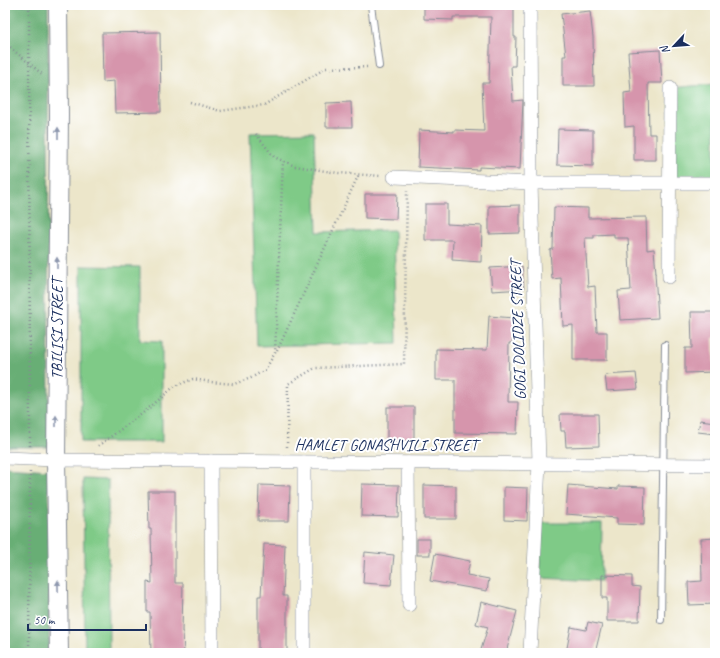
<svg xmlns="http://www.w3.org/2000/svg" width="720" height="658" font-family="Caveat,sans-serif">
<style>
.green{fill:#7fca87;stroke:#4d7c72}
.forest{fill:#67ae74;stroke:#416e69}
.building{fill:#d695ac}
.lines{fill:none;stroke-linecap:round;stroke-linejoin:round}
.lane-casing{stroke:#848a94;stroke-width:8}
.street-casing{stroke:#848a94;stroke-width:14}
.secondary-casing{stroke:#848a94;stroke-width:20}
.path{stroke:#848a94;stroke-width:2.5;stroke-dasharray:1 3;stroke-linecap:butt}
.lane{stroke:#fff;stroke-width:6}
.street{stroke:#fff;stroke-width:13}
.secondary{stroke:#fff;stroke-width:18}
.oneway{fill:#8d97ae}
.labels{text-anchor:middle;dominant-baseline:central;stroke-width:4;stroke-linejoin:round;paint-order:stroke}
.street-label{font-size:16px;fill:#1b2f5e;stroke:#fff}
</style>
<rect width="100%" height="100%" fill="#fff"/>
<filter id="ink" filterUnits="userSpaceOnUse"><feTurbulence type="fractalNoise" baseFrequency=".025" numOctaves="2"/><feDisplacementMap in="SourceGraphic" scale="8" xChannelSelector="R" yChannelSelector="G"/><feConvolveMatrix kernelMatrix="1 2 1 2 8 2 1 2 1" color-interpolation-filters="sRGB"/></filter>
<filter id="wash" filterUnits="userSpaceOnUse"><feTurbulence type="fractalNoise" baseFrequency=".012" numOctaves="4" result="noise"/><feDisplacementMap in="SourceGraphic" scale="16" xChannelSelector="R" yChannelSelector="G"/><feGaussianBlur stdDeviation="0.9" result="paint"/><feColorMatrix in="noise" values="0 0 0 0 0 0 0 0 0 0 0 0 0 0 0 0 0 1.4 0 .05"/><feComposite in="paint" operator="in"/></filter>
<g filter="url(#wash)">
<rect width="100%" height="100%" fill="#ece6ca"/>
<!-- green -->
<g class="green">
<polygon points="715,84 715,183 670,183 670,88"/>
<polygon points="314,132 317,232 394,230 397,343 257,346 250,133"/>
<polygon points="81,266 140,267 140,340 162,341 162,442 81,442"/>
<polygon points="83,479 108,480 109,653 85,653"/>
<polygon points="542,523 602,523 601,581 539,578"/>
</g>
<!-- forest -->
<g class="forest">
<polygon points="5,5 48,5 49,447 5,447"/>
<polygon points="5,467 49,470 49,653 5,653"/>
</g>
<g id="blocks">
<!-- building -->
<g class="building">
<polygon points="424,5 514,5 514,37 516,37 515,66 511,66 513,101 523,100 520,169 479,167 479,170 418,167 419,130 454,132 454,130 484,131 482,83 489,83 491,17 453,17 453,20 424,19"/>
<polygon points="590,11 593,37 594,86 563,86 563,56 566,56 561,14"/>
<polygon points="160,32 161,112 115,113 114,81 103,82 102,33"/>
<polygon points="660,50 662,83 648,83 649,134 656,134 656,160 634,160 634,126 625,127 624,93 631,92 628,52"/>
<polygon points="351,102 352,127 326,127 326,103"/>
<polygon points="558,129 593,130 593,166 557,165"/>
<polygon points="365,194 397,194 396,219 365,218"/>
<polygon points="425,204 447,204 447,224 482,226 481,262 452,260 453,240 425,240"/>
<polygon points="520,205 520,233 489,234 489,206"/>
<polygon points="554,207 588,208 588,218 646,217 647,250 654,249 656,273 655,273 658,318 620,320 618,291 631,290 628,238 614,238 614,234 594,235 594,238 585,238 588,287 595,286 597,332 607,332 607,360 573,360 573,325 563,326 561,278 552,279 550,250 553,249"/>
<polygon points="522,266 524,289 492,291 490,268"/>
<polygon points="691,312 715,312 715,338 713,338 714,372 685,373 685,348 692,348"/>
<polygon points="489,316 514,318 512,343 509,343 508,402 518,402 517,434 455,433 455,380 436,380 436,349 487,350"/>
<polygon points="636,373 638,389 607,391 605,375"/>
<rect x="387" y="407" width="27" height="34"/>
<polygon points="560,414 598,414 599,446 566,447 565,431 561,431"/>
<polygon points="700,420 715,422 715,434 698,432"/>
<polygon points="362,484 399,485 398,517 361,516"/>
<polygon points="259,485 290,486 289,521 258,521"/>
<polygon points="424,485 456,486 456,519 424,519"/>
<polygon points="568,485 618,489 618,486 645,487 644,525 617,524 617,518 566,514"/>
<polygon points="504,487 528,488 527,521 504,520"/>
<polygon points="148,491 175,491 175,583 183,583 182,632 183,632 184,653 151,653 150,612 147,612 147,582 152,583 151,529 149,529"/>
<polygon points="715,538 715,604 689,605 688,582 702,581 701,539"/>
<rect x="417" y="539" width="13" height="16"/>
<polygon points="264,544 285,545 283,596 287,596 287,653 258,653 258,596 261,596"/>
<polygon points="365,552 394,555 391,585 363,583"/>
<polygon points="435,554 470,561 467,575 489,579 487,591 430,581"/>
<polygon points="602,575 632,576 632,586 640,587 639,621 607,621 607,598 602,598"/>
<polygon points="481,602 517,611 506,653 480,653 488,627 476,624"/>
<polygon points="588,622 602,625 595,653 566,653 571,627 586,630"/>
</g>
</g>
</g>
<g filter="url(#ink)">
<use href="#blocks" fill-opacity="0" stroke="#848a94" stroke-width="1"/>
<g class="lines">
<!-- lane casing -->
<g class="lane-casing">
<g id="lane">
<polyline points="371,5 379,66"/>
<polyline points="661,620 665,345"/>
</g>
</g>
<!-- street casing -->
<g class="street-casing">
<g id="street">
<polyline points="394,177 531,183 715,183"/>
<polyline points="669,277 670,88"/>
<polyline points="5,458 56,460 715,465"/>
<polyline points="211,461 212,653"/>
<polyline points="408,463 409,605"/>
<polyline points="304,653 304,462"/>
<polyline points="530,653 539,463 531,183 530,5"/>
</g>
</g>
<!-- secondary casing -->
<g class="secondary-casing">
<polyline id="secondary" points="58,5 59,115 56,460 59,653"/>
</g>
<!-- path -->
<g class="path">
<polyline points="29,5 30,446"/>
<polyline points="5,41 12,49 42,74"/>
<polyline points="190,102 220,111 264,105 326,68 369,67"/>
<polyline points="256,134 274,157 295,166 338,173 381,176"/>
<polyline points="277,351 359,174"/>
<polyline points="98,446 143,413 175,386 193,379 211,382 234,384 251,378 265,370 275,353 283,161"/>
<polyline points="287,447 288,384 315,368 404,364 407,191"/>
<polyline points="29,653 30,471"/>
</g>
<!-- lane -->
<use href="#lane" class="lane"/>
<!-- street -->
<use href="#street" class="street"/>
<!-- secondary -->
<use href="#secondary" class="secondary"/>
</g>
<!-- one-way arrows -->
<defs><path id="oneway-solid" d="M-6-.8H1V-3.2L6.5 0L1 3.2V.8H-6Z"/></defs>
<g class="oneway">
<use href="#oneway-solid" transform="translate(58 133) rotate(-90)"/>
<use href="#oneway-solid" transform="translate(57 263) rotate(-90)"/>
<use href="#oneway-solid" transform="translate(56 421) rotate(-90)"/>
<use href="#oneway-solid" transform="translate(58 586) rotate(-91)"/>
</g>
</g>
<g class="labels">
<!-- street labels -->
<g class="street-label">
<text transform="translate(57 329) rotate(-90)">TBILISI STREET</text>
<text transform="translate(518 330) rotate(-92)">GOGI DOLIDZE STREET</text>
<text x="386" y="445">HAMLET GONASHVILI STREET</text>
</g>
</g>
<!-- margin -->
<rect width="720" height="658" fill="none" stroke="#fff" stroke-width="20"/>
<!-- north arrow -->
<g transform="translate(674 46) rotate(244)" stroke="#ffffff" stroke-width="3" paint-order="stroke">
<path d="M0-3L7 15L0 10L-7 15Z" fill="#1b2f5e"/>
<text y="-6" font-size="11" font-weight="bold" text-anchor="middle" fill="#1b2f5e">N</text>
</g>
<!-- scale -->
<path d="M28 624v6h118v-6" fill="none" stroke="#1b2f5e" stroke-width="2"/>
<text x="34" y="624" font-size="12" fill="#1b2f5e" stroke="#ffffff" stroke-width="3" paint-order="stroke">50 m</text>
</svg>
